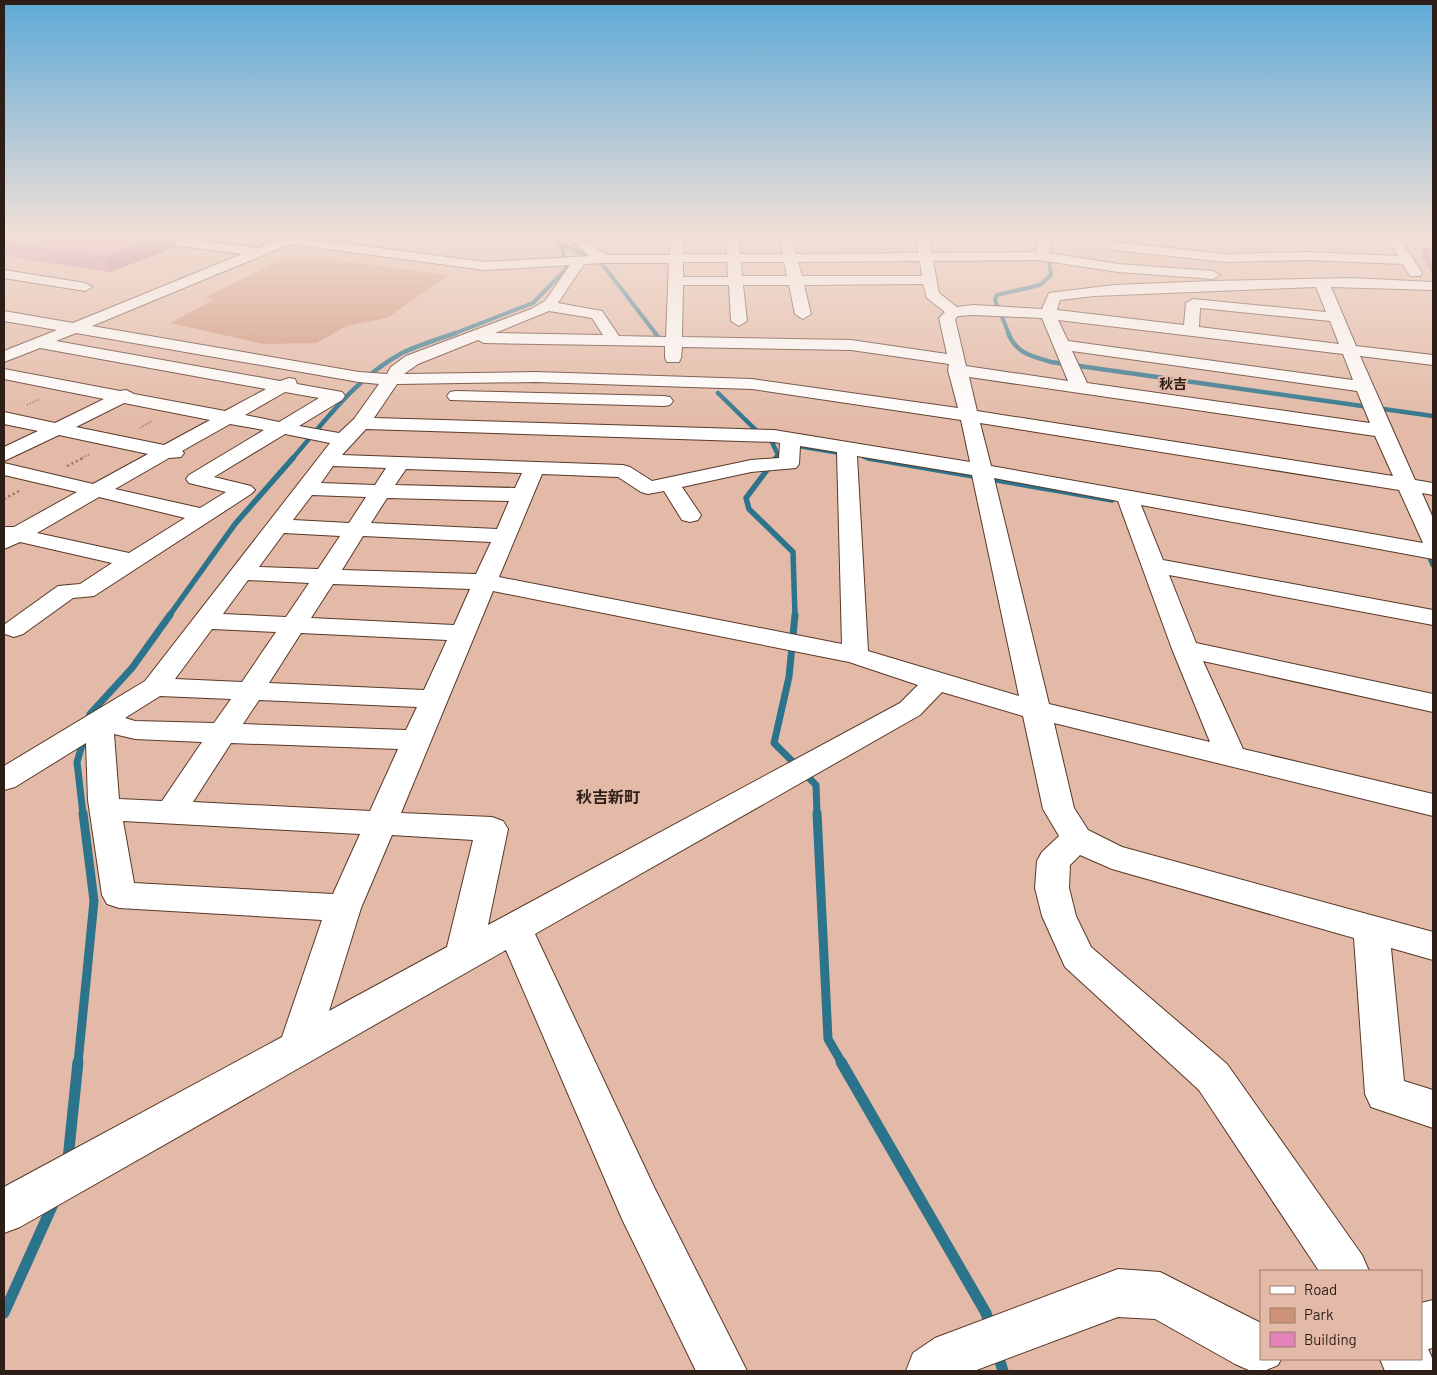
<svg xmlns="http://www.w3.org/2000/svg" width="1437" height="1375" font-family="Barlow,'Noto Sans JP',sans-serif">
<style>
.built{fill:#deaf98}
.green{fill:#cd9276}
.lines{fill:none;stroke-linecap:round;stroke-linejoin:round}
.stream-far5{stroke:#2c738c;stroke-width:4}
.stream-far4{stroke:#2c738c;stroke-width:4.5}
.stream-far3{stroke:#2c738c;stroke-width:5.5}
.stream-far2{stroke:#2c738c;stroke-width:7}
.stream-far1{stroke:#2c738c;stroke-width:9}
.stream{stroke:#2c738c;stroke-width:11}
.minor-casing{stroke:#593828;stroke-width:2}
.path-far1{stroke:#927567;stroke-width:2;stroke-dasharray:1 2;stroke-linecap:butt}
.path{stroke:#927567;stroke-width:2.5;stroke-dasharray:2 3;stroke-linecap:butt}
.minor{fill:#fff;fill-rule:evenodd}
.wall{fill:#c3709e}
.shaded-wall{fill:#9f5b81}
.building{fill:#e382b8;stroke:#9f5b81}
.labels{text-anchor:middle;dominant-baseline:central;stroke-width:4;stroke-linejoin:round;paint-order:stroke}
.far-neighbourhood-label{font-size:14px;font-weight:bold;fill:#2d1e17;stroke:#e3baa7}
.neighbourhood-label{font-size:16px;font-weight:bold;fill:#2d1e17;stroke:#e3baa7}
</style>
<rect width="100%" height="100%" fill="#e3baa7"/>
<!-- built -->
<polygon class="built" points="122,234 303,234 257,252"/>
<!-- green -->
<polygon class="green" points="312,257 448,275 387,318 347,326 316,343 264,344 170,323 213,300 206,297 280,260"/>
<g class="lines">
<!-- stream-far5 -->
<g class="stream-far5">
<polyline points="548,234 561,244 600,261 656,334"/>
<polyline points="453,334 533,303 567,268 561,244"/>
<polyline points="1009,334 995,300 997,295 1040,285 1051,275 1048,253"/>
</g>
<!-- stream-far4 -->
<g class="stream-far4">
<polyline points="655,333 658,337"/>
<path d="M1008,333C1016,353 1031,356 1051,362L1433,416"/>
<polyline points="718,393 761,435"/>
<polyline points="772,442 778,455 775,459"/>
<polyline points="792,445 846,454"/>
<polyline points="864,457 875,459"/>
<path d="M292,459C325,421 357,377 402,353C419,345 438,339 456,333"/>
</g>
<!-- stream-far3 -->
<g class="stream-far3">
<polyline points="776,458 746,498 749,509 793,552 795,616"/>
<polyline points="868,458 1112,500"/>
<polyline points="1425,554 1429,555 1433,565"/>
<polyline points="169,616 235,524 293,458"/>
</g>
<!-- stream-far2 -->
<g class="stream-far2">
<polyline points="795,615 789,677 774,743 816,785 817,814"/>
<polyline points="88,723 90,714 132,668 170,615"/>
<polyline points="83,814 77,762 84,738"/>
</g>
<!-- stream-far1 -->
<g class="stream-far1">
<polyline points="817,813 828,1039 842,1063"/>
<polyline points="78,1063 94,901 83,813"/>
</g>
<!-- stream -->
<g class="stream">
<polyline points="841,1062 986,1313 990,1325"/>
<polyline points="68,1159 78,1062"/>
<polyline points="4,1313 54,1202"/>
<polyline points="997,1352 1003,1371"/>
</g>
<!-- minor casing -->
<g class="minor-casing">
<g id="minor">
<path d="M116,234H149L257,248L293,234H309L304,238L485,262L589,256L565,234H578L606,255H670L671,234H683V254H727L726,234H738L740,254H783L779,234H791L796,254L918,253L916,234H928L932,253L1036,252L1040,234H1052L1049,253L1118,264L1213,271L1220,275L1213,279L1118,272L1039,260L933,261L939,293L957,307L973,305L1042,309L1049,293L1114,285L1213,281L1351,278L1433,282V290L1331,287L1356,346L1433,355V365L1360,356L1415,480L1433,483V495L1422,493L1433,518V559L1141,505L1163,560L1433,610V625L1169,575L1196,643L1433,694V712L1203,661L1243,749L1433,794V816L1054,723L1074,808L1088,830L1122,847L1433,932V960L1391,948L1404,1081L1433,1090V1128L1371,1107L1365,1094L1354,938L1112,869L1080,855L1070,865L1069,888L1076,916L1091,947L1227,1064L1362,1255L1369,1271H1319L1199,1090L1065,967L1042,916L1035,888L1037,861L1042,852L1059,836L1043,809L1023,716L942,692L920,715L535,934L654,1187L747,1371H696L622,1219L506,950L20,1227L4,1233V1187L282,1037L322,920L119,908L107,904L102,895L88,800L86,743L15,787L4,790V766L145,681L330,443L285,434L214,477L251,486L255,490L251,494L94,596L73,598L23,634L14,637L5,634V624L58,586L80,584L112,563L20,542L4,549V527H14L77,492L4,475V463L93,484L148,454L59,435L4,461V447L38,431L4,424V412L55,423L104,399L4,379V369L120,391L126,390L134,394L225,411L266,389L40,348L4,362V351L57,330L4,321V311L73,323L242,254L122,238ZM290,244L485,270L570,265L545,301L531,309L406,356L391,367L387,374L359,372L92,326ZM920,261L922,276H802L798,262ZM683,262H727L728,277H683ZM741,262H784L787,276H742ZM603,263H669L666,337L619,336L602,311L558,303L584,264ZM923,284L927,298L945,312L939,318L947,354L851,340L682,337L683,285H729L731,321L739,326L747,321L743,285H789L795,314L803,319L811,314L804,285ZM1316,287L1326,312L1193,299L1186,303L1184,325L1057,310L1060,300L1094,296ZM1200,308L1330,321L1339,344L1199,327ZM549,311L592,318L603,335L495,333ZM973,315L1042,318L1068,381L966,366L955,319L958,316ZM1058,320L1343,354L1353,380L1068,341ZM76,333L359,382L379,384L354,419L339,433L299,426L342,400L345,396L342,392L297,384L295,379L289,378L280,381L56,341ZM478,340L484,343L665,346V358L667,362H679L681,358L682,347L851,350L949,364L948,370L958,408L752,379L536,372L404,374L418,364ZM1072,351L1357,391L1370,423L1087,383ZM969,377L1375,436L1393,476L977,411ZM536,382L752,389L961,420L970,462L774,430L374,418L397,384ZM285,392L319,398L279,422L245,415ZM124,403L210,420L164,445L76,427ZM980,423L1399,490L1423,543L991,466ZM230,424L264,430L189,475L186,479L189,483L226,492L200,508L115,489L169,458L181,457L184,453L182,451ZM366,429L774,442L780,443L779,458L751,460L652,481L630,467L623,465L342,455ZM800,446L837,452L842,644L499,577L542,474L618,477L641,492L648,494L664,491L682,520L690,522L698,520L701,515L682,487L751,472L796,468L799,464ZM857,456L972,475L1019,696L868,651ZM333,466L386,468L375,485L321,483ZM406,469L522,473L515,488L395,485ZM994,478L1118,501L1172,649L1210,742L1049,704ZM312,495L366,497L349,523L293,520ZM99,497L185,518L129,553L37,533ZM387,498L509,501L497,529L371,523ZM284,533L340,536L318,569L259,567ZM363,536L491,542L476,574L342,570ZM248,580L309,583L286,617L223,614ZM333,584L470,589L454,625L311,618ZM493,591L849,662L918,685L900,703L488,925L508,829L503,821L492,817L401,813ZM212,629L276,632L242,682L175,679ZM301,633L447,640L424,690L269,683ZM160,696L231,699L214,723L135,721L125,718ZM259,700L417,707L406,730L243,724ZM114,734L135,739L202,742L162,801L119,799ZM231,743L398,749L370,811L193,802ZM123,821L360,834L333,894L134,883ZM392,835L473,840L447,947L329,1011L361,908Z"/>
<polygon points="1264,234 1377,234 1371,238 1269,240 1265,239"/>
<polygon points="1385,234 1397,234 1422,273 1420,276 1410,276 1403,264 1307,260 1225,262 1115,250 1108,246 1115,242 1225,254 1307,252 1398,256"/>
<polygon points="4,270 85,283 92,287 85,291 4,278"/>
<polygon points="456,391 664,396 670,397 673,401 670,405 664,406 450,400 447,396 450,392"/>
<polygon points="1118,1269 1160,1272 1261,1323 1261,1359 1281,1359 1278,1365 1264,1371 1251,1371 1235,1364 1155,1319 1118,1317 974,1371 906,1371 913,1353 935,1338"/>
<polygon points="1433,1300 1433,1348 1428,1349 1433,1360 1433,1371 1385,1371 1380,1359 1421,1359 1421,1303"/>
</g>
</g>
<!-- path-far1 -->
<g class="path-far1">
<polyline points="27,405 40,399"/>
<polyline points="140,428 152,421"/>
<polyline points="80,459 90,454"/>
</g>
<!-- path -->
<g class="path">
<polyline points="67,466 83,458"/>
<polyline points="4,499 19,491"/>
</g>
<!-- minor -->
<use href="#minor" class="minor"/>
</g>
<!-- wall -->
<g class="wall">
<polygon points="4,234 213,234 200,239 173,235 177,247 110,272 21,259 21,258 4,256"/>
<polygon points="594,234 649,234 648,235 594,235"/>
<polygon points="1423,248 1433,249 1433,275 1421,254"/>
</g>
<!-- shaded-wall -->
<g class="shaded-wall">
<polygon points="170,234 173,234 177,247 110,272 105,257"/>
<polygon points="198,234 213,234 200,239"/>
</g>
<!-- building -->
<g class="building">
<polygon points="4,234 170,234 105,257 15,245 18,244 4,242"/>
<polygon points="1423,248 1433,249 1433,265"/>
</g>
<!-- sky -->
<linearGradient id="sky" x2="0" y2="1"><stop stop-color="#5da9d7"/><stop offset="0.55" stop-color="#f2e0d7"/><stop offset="1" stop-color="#f2e0d7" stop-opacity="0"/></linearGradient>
<rect width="1437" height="426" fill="url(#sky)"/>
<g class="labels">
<!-- far-neighbourhood labels -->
<g class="far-neighbourhood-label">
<text x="1173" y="383">秋吉</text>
</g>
<!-- neighbourhood labels -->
<g class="neighbourhood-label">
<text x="608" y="796">秋吉新町</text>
</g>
</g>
<!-- border -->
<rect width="1437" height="1375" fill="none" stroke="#2d1e17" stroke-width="10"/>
<!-- legend -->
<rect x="1260" y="1270" width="162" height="90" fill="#e3baa7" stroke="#9a7c6d"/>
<rect x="1270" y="1286" width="25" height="8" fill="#ffffff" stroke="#9a7c6d"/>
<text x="1304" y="1295" font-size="15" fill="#2d1e17">Road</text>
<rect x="1270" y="1308" width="25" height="15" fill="#cd9276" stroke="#9a7c6d"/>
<text x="1304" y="1320" font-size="15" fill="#2d1e17">Park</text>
<rect x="1270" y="1332" width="25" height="15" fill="#e382b8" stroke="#9a7c6d"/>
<text x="1304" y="1345" font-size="15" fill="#2d1e17">Building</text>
</svg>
